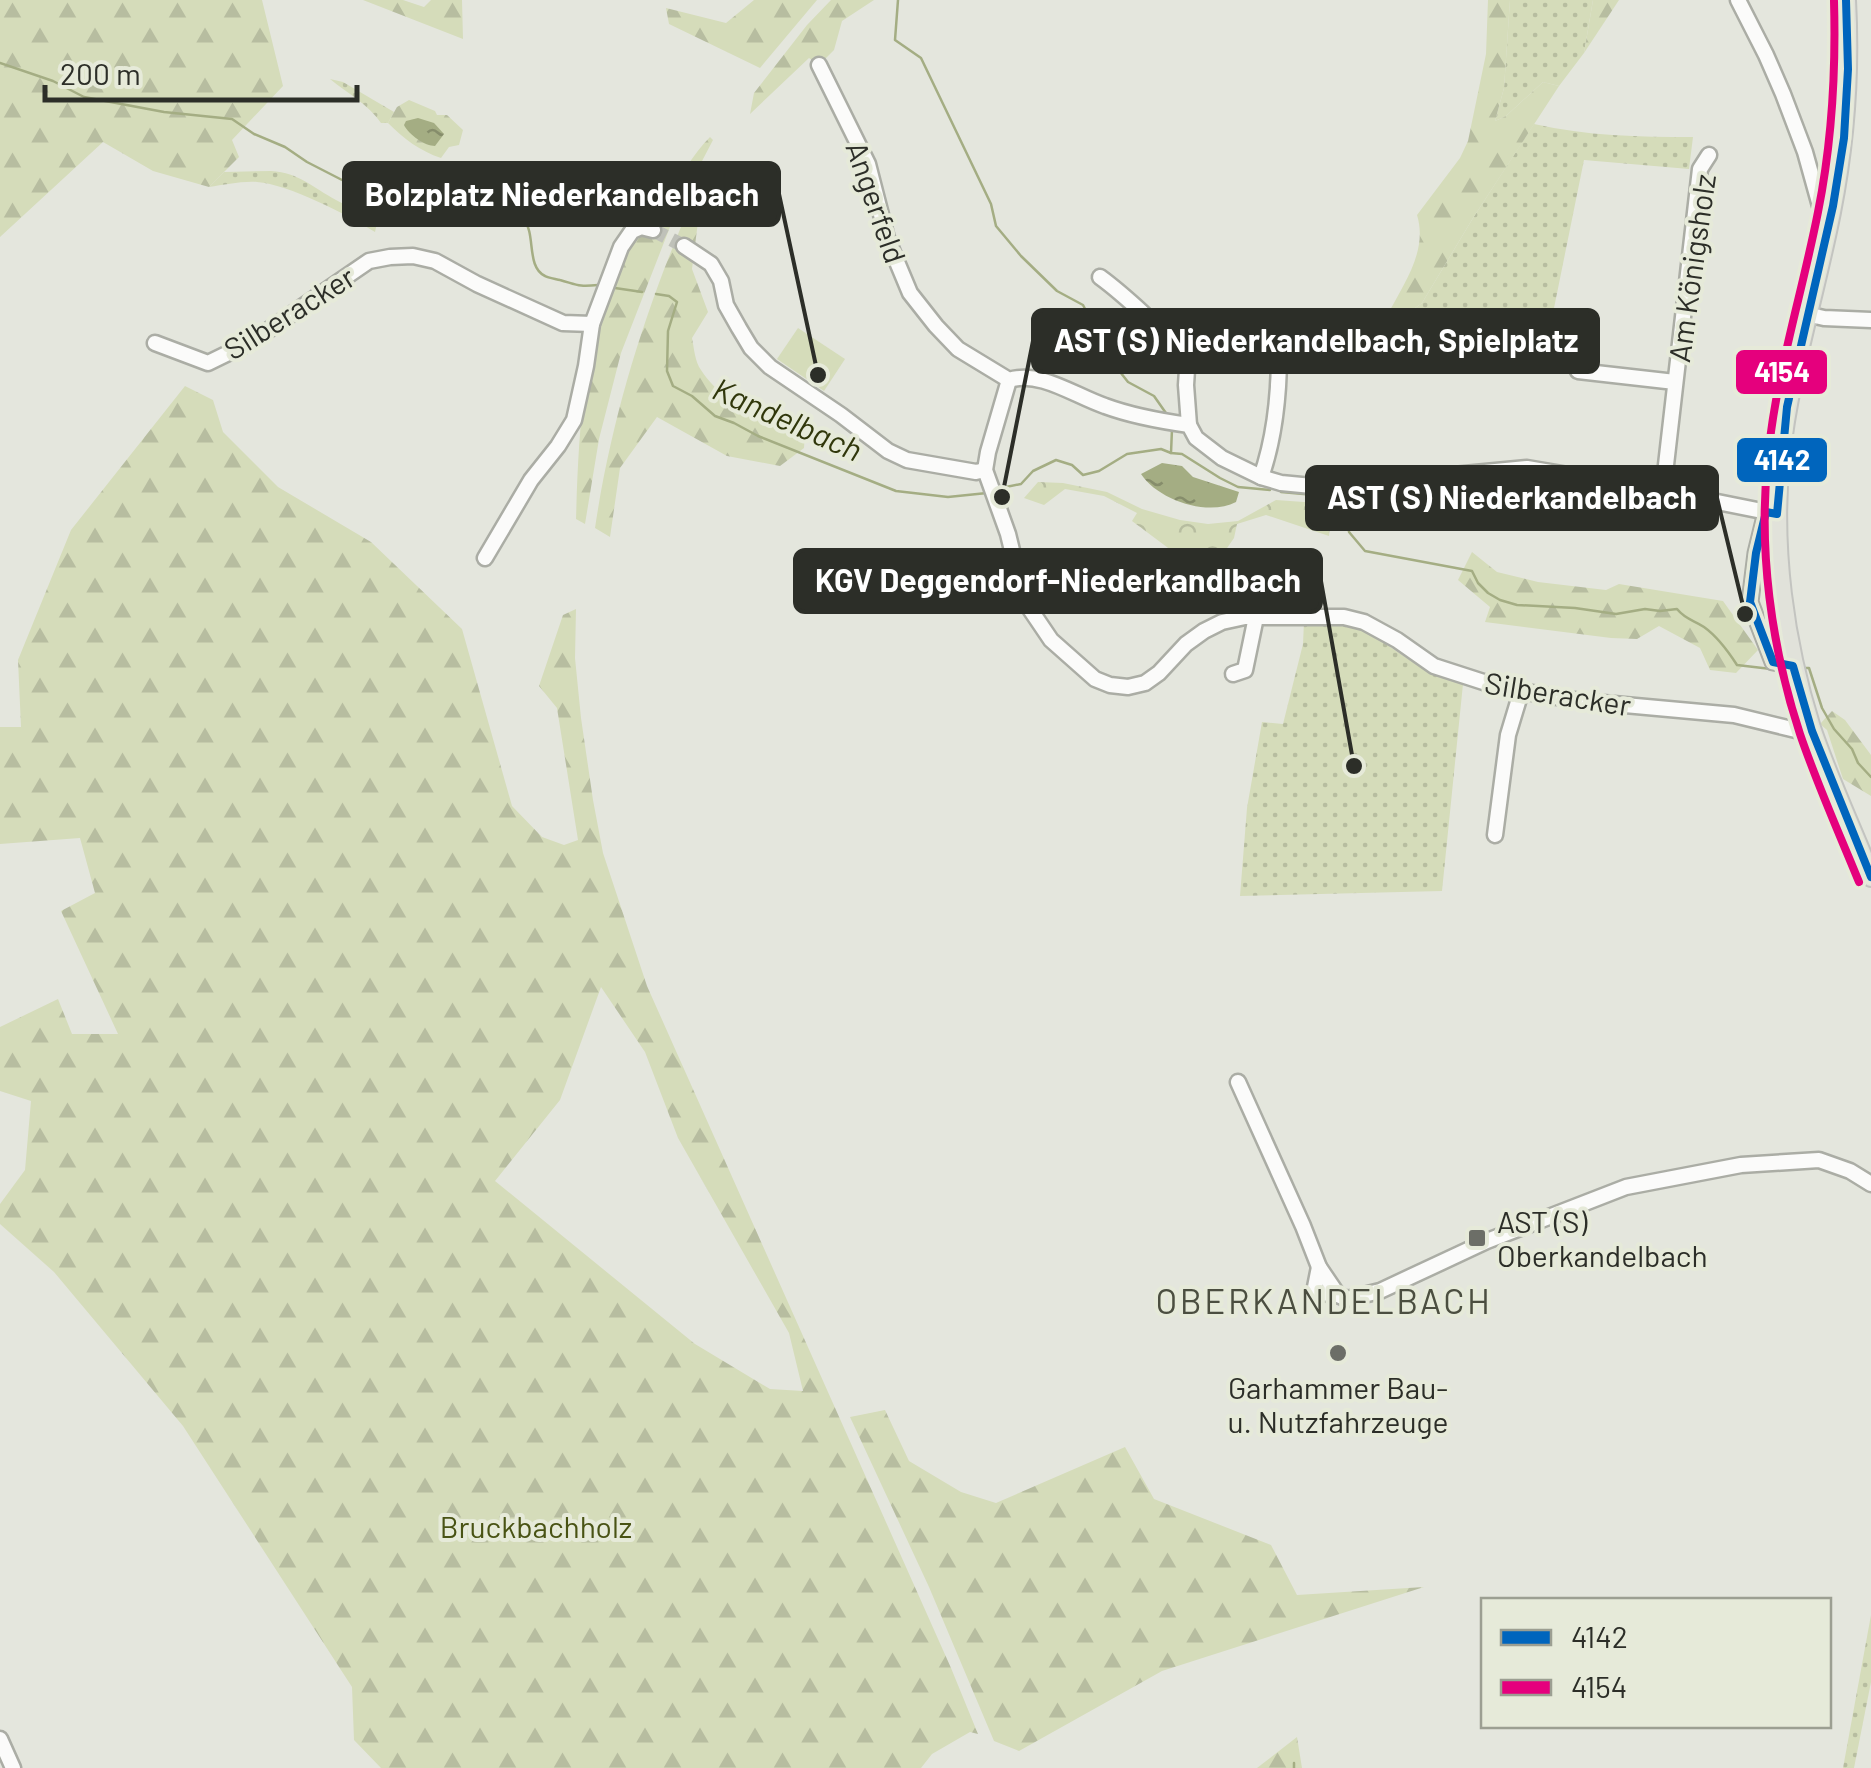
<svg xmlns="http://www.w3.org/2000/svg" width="1871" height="1768" font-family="Barlow,sans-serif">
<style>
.grass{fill:url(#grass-dots)}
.forest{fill:url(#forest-firs);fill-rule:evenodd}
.park{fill:url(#park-crowns)}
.pitch{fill:#d5dcba}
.water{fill:url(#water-ripples)}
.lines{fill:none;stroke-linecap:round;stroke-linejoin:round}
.stream{stroke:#a4ad83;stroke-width:2.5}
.minor-tunnel{stroke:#bfc1b9;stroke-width:14;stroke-dasharray:14 7;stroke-linecap:butt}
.minor-casing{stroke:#abada5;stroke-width:19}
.major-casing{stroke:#c3c4c0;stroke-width:22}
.minor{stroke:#fbfbfa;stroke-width:14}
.major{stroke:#e1e2da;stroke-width:18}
.bus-1-casing{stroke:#e6ead9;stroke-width:15}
.bus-2-casing{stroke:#e6ead9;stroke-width:15}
.bus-1{stroke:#0065bd;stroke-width:8}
.bus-2{stroke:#e5007d;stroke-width:8}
.poi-dot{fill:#6c6e67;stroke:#e6ead9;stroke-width:4}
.labels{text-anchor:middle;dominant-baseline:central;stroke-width:8;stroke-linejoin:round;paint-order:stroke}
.street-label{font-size:30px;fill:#2c2e28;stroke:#e6ead9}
.poi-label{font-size:30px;fill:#2c2e28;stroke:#e6ead9;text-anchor:start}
.park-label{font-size:30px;fill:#495314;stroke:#e6ead9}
.water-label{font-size:32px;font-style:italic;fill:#30370b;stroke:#e6ead9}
.quarter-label{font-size:35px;letter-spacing:2.5px;fill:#4b4e40;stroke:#e6ead9}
.leader{fill:none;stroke:#2c2e28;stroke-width:4}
.callout-dot{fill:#2c2e28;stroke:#e6ead9;stroke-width:4}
.callout{fill:#2c2e28;stroke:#2c2e28;stroke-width:4}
.callout-label{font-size:32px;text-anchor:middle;font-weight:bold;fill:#fff}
.line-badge{stroke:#e6ead9;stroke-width:4}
.badge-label{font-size:28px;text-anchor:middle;font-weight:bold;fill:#fff}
</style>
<defs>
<pattern id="grass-dots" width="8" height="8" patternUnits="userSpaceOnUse" patternTransform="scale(2.5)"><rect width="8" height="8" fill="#d5dcba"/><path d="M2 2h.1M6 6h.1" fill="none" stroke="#b7bda0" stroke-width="1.8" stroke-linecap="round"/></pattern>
<pattern id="forest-firs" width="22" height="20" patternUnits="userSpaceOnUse" patternTransform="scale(2.5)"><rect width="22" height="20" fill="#d5dcba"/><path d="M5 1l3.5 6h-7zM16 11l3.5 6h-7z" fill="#b7bda0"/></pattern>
<pattern id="park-crowns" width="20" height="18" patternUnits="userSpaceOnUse" patternTransform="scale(2.5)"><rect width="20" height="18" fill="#d5dcba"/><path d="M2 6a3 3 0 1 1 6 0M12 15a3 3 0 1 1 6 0" fill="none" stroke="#b7bda0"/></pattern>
<pattern id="water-ripples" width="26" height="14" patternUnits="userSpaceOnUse" patternTransform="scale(2.5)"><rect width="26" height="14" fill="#a4ad83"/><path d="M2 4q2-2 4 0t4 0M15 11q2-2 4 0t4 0" fill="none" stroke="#868d6b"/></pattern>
</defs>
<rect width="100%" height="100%" fill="#e4e6dd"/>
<!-- grass -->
<g class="grass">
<polygon points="1510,0 1593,0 1584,53 1559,86 1543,82 1506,116 1495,121 1504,88"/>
<path d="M330,79L343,82L394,112L388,123H381C369,105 347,93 330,79Z"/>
<path d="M1534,124C1587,136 1638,137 1693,137L1689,169L1584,160L1552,318L1502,323L1496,353L1396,322L1422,303L1473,218Z"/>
<path d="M271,171C300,173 312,187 336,200C354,210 361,207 377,223L375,232C348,215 288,184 257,182C241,181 224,185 209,187L224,172Z"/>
<polygon points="1304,621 1359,626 1429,673 1463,684 1442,891 1240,896 1247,808 1262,722 1283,724 1303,644"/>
<polygon points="1871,1615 1871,1682 1854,1768 1843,1768"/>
</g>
<!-- forest -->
<g class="forest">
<polygon points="0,0 262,0 283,86 232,140 239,157 209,187 153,171 103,142 0,237"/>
<polygon points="363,0 403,0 424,7 431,0 462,0 463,39"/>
<polygon points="754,0 817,0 760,68 669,24 666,8 726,23"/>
<polygon points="831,0 874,0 842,21 834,50 819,65 809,58 750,114 754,93 807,25"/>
<path d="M1488,0H1510L1504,88L1495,121L1506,116L1543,82L1559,86L1473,218L1422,303L1396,322L1388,314C1404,283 1428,251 1417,215L1460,158L1468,141L1486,54Z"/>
<polygon points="1593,0 1619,0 1584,53"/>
<path d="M409,100L435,111L437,115H447L463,130L459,145L449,147L441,158C420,151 404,139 388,123L397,107Z"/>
<path d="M710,137L713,140L677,209L621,353L599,439L585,524L576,519C579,425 583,325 630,241C640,224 656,209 668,193C683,174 693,154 710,137Z"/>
<path d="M692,201L700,206L692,269L708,312L692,338C694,348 695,362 701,370C724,406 767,418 805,432L804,448L780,466L727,456L657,417L620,468L610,537L595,528C612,414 646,307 692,201Z"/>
<path d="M185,386L213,400L223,432L278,487L371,542L462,629L512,806L542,837L564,845L578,840L557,708L539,686L563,615L576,609L575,658L581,718L593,800L603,853L647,986L951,1668L978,1734L970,1732L932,1754L921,1768H381L354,1740L352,1687L183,1426L54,1272L0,1224V1204L25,1170L31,1101L0,1091V1027L58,999L72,1034H118L61,911L95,893L80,838L0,844V727H21L18,660L71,530ZM601,987L645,1052L678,1138L789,1333L803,1391L770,1389L695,1344L495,1181L560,1100Z"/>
<polygon points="1472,552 1497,572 1538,582 1606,590 1619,584 1723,601 1758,650 1736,673 1710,670 1700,648 1659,626 1637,639 1611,638 1485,622 1490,607 1458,580"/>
<polygon points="1832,711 1845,720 1871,755 1871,796 1843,779 1827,730 1820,724"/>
<polygon points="885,1410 909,1461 961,1492 996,1503 1125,1447 1154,1499 1271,1545 1297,1595 1424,1587 1162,1671 1019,1751 994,1741 929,1587 850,1417"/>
<polygon points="1297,1737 1302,1768 1257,1768"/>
</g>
<!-- park -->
<polygon class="park" points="1038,482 1063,483 1107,492 1142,509 1180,520 1208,524 1238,521 1276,500 1332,504 1329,536 1266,515 1237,524 1234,538 1207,577 1132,521 1137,513 1104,496 1065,489 1044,505 1024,498"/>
<!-- pitch -->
<polygon class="pitch" points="798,328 845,359 824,391 777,359"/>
<!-- water -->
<g class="water">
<path d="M418,118L434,123L444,134L435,146C425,146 409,135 404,125L406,121Z"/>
<path d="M1162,463L1182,466L1193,477L1239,492L1236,502C1208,517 1158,500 1141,474Z"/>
</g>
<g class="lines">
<!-- stream -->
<g class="stream">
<polyline points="898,0 895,40 921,58 991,204 996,226 1021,256 1057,291 1083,305 1113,363 1128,382 1154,396 1168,416"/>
<path d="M0,63L53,81L84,97L164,112L232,119L254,134L285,147L307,162L381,200L416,206L433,207L454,205L467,200C485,208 509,202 524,220C536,234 526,267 545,276C548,278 557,279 560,280C578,285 578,287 598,285"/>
<polyline points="615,288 642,292"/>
<polyline points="656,294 669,296 677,302 668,331 667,371 673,386 692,396 715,416 734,423 758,436 896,491 948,497 987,493"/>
<polyline points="1171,453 1172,429"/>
<polyline points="1001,488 1021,484 1033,471 1056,460 1072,465 1083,475 1099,471 1127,454 1161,449 1171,453 1182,454 1220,478 1238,487 1270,490"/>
<path d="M1281,492L1348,498L1352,508L1348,522L1349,532L1365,551L1472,571L1478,583L1488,593L1500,600L1517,605L1575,608L1616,614L1645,609L1660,611L1677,609C1686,620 1694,620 1704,627C1718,637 1728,651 1737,665L1771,669"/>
<polyline points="1805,668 1809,668 1822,708 1834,729 1852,749 1858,763 1871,777"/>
<polyline points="1294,1763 1294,1768"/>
</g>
<!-- minor-tunnel -->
<polyline class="minor-tunnel" points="653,230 684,246"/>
<!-- minor casing -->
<g class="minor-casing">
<g id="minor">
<polyline points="1738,0 1766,55 1783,94 1805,152 1820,206 1831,215"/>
<path d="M819,65L868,164L887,238L910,293L936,326L958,349L1009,380C1040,370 1075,396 1105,406C1132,416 1160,421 1189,425L1196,438L1222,458L1261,477L1281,483L1312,486L1349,485L1527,468L1663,491L1777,514"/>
<polyline points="684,246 711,264 721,281 726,305 739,328 751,348 770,367 841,415 888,451 907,460 976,472 985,470"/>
<path d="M1100,277C1122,293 1137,308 1157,326C1169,336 1179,343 1188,354L1186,385L1189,425"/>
<polyline points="1806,314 1824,318 1871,320"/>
<polyline points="155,343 208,363 251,342 369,261 390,257 413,256 435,261 477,284 563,323 592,324"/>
<polyline points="1578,371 1675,382"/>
<polyline points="1009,380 988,452 985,470 1008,534 1020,583 1030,609 1051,640 1095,679 1110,685 1128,687 1145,683 1159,673 1186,644 1204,631 1222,622 1245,617 1344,617 1364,622 1397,640 1434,666 1502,688 1581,701 1734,715 1804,732 1812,731"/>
<path d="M1261,477C1275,437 1279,396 1279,354"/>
<polyline points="1663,491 1700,169 1709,155"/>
<polyline points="1766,512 1756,553 1750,602 1773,662 1793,666"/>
<polyline points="485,558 531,480 558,446 574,420 586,366 592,324 621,247 632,231 641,227 653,230"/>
<polyline points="1020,583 1086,559"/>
<polyline points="1233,674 1245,670 1256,617"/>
<polyline points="1495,835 1508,735 1521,692"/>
<polyline points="1238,1082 1303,1226 1319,1267 1338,1295 1347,1299 1380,1291 1487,1241 1626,1187 1741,1165 1819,1160 1850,1171 1871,1184"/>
<polyline points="1319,1267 1314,1292 1338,1295"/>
<polyline points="0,1739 13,1768"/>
</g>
</g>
<!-- major casing -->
<g class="major-casing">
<path id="major" d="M1846,0C1850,72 1845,141 1831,212C1815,294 1789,374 1780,458C1771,548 1784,642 1811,728C1828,778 1851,827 1871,877"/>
</g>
<!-- minor -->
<use href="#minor" class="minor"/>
<!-- major -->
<use href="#major" class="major"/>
<!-- bus-1 casing -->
<g class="bus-1-casing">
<polyline id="bus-1" points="1846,0 1848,69 1844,138 1833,206 1787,407 1777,514 1766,512 1756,553 1750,602 1773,662 1793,666 1812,731 1871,877"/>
</g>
<!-- bus-2 casing -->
<g class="bus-2-casing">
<path id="bus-2" d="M1834,1C1836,72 1832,142 1818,212C1802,294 1776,374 1768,457C1758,549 1771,646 1800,734C1817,784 1839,833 1859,882"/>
</g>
<!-- bus-1 -->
<use href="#bus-1" class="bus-1"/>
<!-- bus-2 -->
<use href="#bus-2" class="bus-2"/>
</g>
<!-- markers -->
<g class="poi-dot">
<rect x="1467" y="1228" width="20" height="20" rx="5"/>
<circle cx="1338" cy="1353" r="10"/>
</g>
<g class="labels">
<!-- street labels -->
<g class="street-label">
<text transform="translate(877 202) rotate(71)">Angerfeld</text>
<text transform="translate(1691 268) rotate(-82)">Am Königsholz</text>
<text transform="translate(289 312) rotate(-32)">Silberacker</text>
<text transform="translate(1558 693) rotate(9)">Silberacker</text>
</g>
<!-- poi labels -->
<g class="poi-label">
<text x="1497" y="1221">AST (S)<tspan x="1497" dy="34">Oberkandelbach</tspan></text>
<text x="1338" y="1387" text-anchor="middle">Garhammer Bau-<tspan x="1338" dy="34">u. Nutzfahrzeuge</tspan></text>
</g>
<!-- park labels -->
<g class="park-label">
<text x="536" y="1526">Bruckbachholz</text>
</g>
<!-- water labels -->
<g class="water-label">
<text transform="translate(788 418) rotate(24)">Kandelbach</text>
</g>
<!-- quarter labels -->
<g class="quarter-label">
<text x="1324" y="1300">OBERKANDELBACH</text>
</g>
</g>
<!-- callouts -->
<path class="leader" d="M818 375L779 194M1002 497L1033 341M1745 614L1717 498M1354 766L1321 581"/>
<g class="callout-dot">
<circle cx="818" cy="375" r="10"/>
<circle cx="1002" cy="497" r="10"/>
<circle cx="1745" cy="614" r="10"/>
<circle cx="1354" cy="766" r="10"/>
</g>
<g class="callout">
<rect x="344" y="163" width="435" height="62" rx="10"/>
<rect x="1033" y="310" width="565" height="62" rx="10"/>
<rect x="1307" y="467" width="410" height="62" rx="10"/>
<rect x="795" y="550" width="526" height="62" rx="10"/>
</g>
<g class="callout-label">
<text x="562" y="206">Bolzplatz Niederkandelbach</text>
<text x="1316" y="352">AST (S) Niederkandelbach, Spielplatz</text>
<text x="1512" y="509">AST (S) Niederkandelbach</text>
<text x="1058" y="592">KGV Deggendorf-Niederkandlbach</text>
</g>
<g class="line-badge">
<rect x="1734" y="348" width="95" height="48" rx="10" fill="#e5007d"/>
<rect x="1735" y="436" width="94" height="48" rx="10" fill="#0065bd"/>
</g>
<g class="badge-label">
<text x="1782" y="382">4154</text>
<text x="1782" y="470">4142</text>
</g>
<!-- legend -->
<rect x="1481" y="1598" width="350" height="130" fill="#e6ead9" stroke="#9c9f92" stroke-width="2.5"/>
<rect x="1501" y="1630" width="50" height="15" fill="#0065bd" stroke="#9c9f92" stroke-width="2.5"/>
<text x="1571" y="1648" font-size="30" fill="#2c2e28">4142</text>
<rect x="1501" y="1680" width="50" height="15" fill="#e5007d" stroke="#9c9f92" stroke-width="2.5"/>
<text x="1571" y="1698" font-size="30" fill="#2c2e28">4154</text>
<!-- scale -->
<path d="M45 85v15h312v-15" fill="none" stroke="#2c2e28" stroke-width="5"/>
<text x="60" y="85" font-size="30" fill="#2c2e28" stroke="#e6ead9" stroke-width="8" paint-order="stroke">200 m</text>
</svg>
